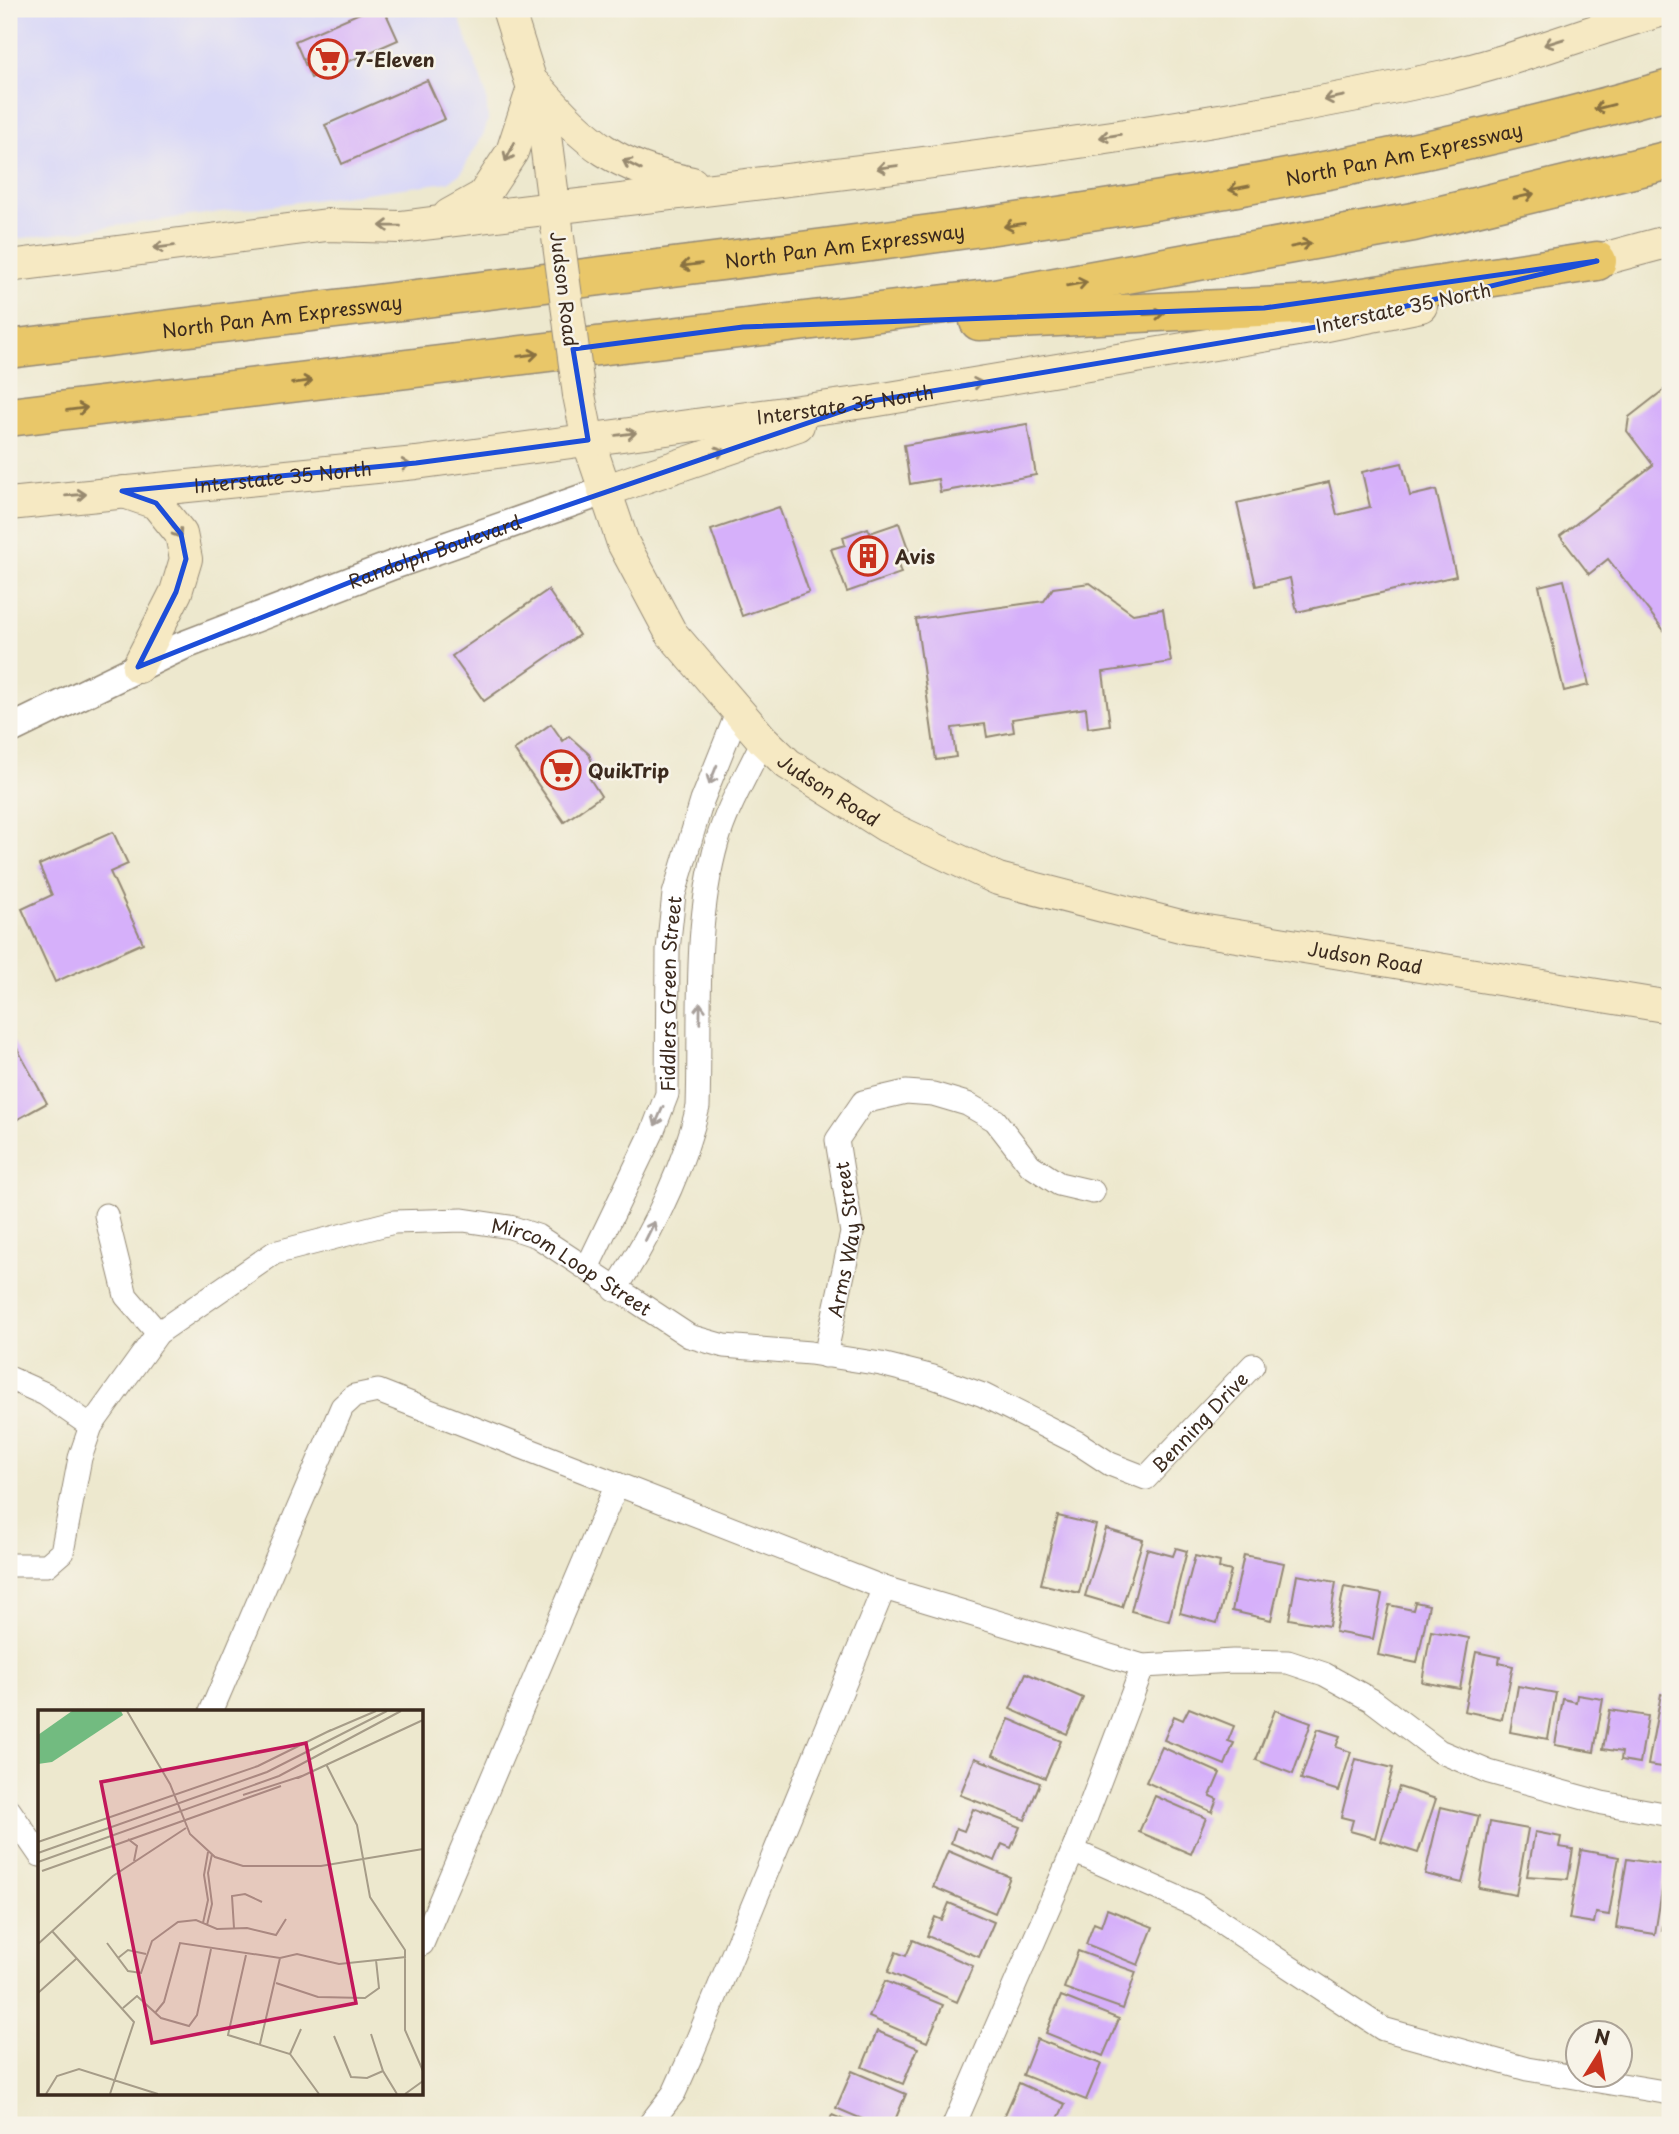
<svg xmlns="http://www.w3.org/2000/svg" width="1679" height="2134" font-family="'Playpen Sans',sans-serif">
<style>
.built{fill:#d8d7f8}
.building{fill:#d6b0fa}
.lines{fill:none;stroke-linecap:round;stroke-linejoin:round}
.minor-casing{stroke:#948976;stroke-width:25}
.tertiary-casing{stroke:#948976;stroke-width:31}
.secondary-casing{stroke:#948976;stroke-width:34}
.motorway-casing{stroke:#948976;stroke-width:41}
.minor{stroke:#fff;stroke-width:23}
.tertiary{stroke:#fff;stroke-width:28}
.secondary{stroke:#f6e9c3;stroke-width:32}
.motorway{stroke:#e9c769;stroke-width:38}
.secondary-bridge-casing{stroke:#948976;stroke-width:34;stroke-linecap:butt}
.secondary-bridge{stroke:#f6e9c3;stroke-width:32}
.oneway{stroke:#988a70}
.oneway2{stroke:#897140}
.oneway3{stroke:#a79f9a}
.marked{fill:none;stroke:#1d4ed8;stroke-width:5;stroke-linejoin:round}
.labels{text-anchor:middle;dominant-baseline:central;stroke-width:5;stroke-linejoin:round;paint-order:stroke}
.poi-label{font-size:19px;font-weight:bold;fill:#3b2a1e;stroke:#f7f3e8;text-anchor:start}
.street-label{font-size:19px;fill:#3b2a1e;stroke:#f7f3e8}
.inset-road{fill:none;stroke:#a69c88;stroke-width:2}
.view{fill:#c2185b;fill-opacity:0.15;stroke:#c2185b;stroke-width:3.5}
.inset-edge{fill:none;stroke:#3b2a1e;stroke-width:3.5}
</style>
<rect width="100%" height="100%" fill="#f7f3e8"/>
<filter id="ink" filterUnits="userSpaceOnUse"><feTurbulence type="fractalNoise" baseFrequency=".0143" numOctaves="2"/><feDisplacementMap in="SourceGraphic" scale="14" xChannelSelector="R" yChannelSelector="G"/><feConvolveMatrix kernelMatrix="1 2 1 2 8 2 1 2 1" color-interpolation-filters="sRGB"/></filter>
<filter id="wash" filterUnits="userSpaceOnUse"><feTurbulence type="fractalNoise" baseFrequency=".00686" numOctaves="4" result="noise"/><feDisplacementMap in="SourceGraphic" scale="28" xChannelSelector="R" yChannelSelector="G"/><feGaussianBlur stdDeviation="1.57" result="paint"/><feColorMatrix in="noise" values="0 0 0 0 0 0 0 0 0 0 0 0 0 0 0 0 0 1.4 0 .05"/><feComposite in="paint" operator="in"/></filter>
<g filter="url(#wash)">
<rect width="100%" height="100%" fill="#ede8ce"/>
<!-- built -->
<polygon class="built" points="9,9 456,9 486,94 488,120 484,133 461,173 448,182 9,240"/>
<g id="blocks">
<!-- building -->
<g class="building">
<polygon points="369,9 384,9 398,40 311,78 295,41"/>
<polygon points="427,80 445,119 342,164 325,125"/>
<polygon points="1670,385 1670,638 1608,559 1589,574 1560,536 1653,465 1627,431 1629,417"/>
<polygon points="1027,424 1036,475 940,492 938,479 910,484 904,445"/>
<polygon points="1402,463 1410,496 1436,490 1456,576 1297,612 1290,578 1256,586 1237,503 1329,482 1337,515 1370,507 1362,472"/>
<polygon points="779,507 809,592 742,616 711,530"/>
<polygon points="899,523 910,554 896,559 901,573 847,592 831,549 845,545 843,537 868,528 870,533"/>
<polygon points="1564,580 1589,685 1564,691 1539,586"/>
<polygon points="1090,583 1133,614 1163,609 1171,662 1103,672 1110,725 1088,728 1086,708 1012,719 1014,732 987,737 985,724 952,728 956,757 936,760 916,619 1044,601 1053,588"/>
<polygon points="548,590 579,635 484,701 452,656"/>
<polygon points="551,724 563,741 569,736 589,754 597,776 590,779 601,796 564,822 514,750"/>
<polygon points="113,832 128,864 110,872 143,943 55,982 22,909 52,895 39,865"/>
<polygon points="13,1041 47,1103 9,1124 9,1043"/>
<polygon points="1058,1516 1096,1525 1079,1593 1041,1584"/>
<polygon points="1106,1529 1143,1540 1122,1607 1085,1596"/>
<polygon points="1176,1548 1187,1551 1169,1621 1131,1611 1147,1549 1173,1556"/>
<polygon points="1244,1555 1284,1563 1271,1620 1232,1611"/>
<polygon points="1195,1556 1220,1562 1219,1568 1231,1571 1217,1623 1180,1613"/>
<polygon points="1297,1575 1336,1582 1329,1626 1289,1619"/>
<polygon points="1344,1587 1382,1594 1373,1639 1335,1632"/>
<polygon points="1415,1602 1429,1605 1417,1663 1378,1655 1389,1605 1413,1610"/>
<polygon points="1431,1631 1469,1638 1460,1689 1422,1682"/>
<polygon points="1476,1652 1500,1657 1499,1663 1513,1666 1502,1719 1464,1711"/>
<polygon points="1026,1673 1083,1698 1067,1734 1010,1709"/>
<polygon points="1518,1686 1556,1693 1548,1739 1510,1732"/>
<polygon points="1661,1694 1670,1696 1670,1768 1648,1765"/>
<polygon points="1577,1695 1603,1699 1594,1752 1555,1745 1563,1699 1576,1702"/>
<polygon points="1189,1708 1234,1726 1228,1741 1234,1743 1225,1765 1164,1740 1174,1716 1183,1720"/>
<polygon points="1275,1710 1311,1723 1293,1774 1256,1760"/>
<polygon points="1610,1710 1648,1716 1640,1763 1621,1760 1622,1752 1603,1749"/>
<polygon points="1009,1719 1061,1741 1045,1778 993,1755"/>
<polygon points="1318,1729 1340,1736 1336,1747 1351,1752 1339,1791 1301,1779"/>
<polygon points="1162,1747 1220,1773 1210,1796 1217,1799 1212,1812 1146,1782"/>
<polygon points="975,1758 1040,1783 1025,1820 960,1795"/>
<polygon points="1356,1759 1393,1768 1375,1838 1350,1831 1353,1820 1341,1817"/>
<polygon points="1399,1787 1436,1799 1418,1853 1381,1841"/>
<polygon points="1155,1796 1206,1818 1191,1854 1139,1832"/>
<polygon points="1441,1807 1479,1816 1462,1883 1425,1874"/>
<polygon points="973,1809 1020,1827 1011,1848 1002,1844 995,1861 951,1843 956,1828 964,1831"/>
<polygon points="1490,1822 1528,1829 1516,1895 1479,1888"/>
<polygon points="1535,1832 1561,1837 1559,1847 1573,1849 1568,1879 1527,1876"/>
<polygon points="1581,1850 1619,1857 1609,1915 1596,1913 1594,1923 1569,1919"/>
<polygon points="948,1851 1010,1877 995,1913 933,1887"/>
<polygon points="1627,1859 1666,1865 1655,1934 1616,1928"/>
<polygon points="1669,1894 1670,1894 1670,1931 1662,1930"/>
<polygon points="949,1903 994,1922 979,1957 927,1936 935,1917 942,1920"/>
<polygon points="1107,1909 1153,1927 1138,1965 1086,1944 1094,1923 1101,1926"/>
<polygon points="913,1940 973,1966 957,2002 888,1972 896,1952 906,1956"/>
<polygon points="1078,1951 1136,1972 1123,2009 1064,1988"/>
<polygon points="885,1981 943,2005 927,2042 869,2017"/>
<polygon points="1061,1996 1119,2019 1103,2056 1046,2033"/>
<polygon points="877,2031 918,2048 903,2084 862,2067"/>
<polygon points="1037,2039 1101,2064 1086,2100 1023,2075"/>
<polygon points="852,2071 906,2094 893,2125 876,2125 836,2108"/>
<polygon points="1019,2083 1065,2104 1055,2125 1016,2125 1003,2119"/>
<polygon points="832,2115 856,2125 828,2125"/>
</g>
</g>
</g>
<g filter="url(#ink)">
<use href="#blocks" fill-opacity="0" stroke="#948976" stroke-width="2"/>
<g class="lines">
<!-- minor casing -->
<g class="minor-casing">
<g id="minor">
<polyline points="106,1215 126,1296 158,1333"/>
<path id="s1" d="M587,1268L652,1133L667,1094L668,950L674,894L702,801L738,711"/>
<path d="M615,1290C652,1233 682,1173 698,1107C701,1019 693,927 717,842C727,807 748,773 763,740"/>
<path id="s2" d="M825,1356L852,1233L837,1140L863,1102L906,1092L933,1094L967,1104L995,1120L1030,1165L1059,1184L1093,1192"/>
<polyline points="9,1378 45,1394 91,1426"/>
<path id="s3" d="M9,1565H47L62,1552L80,1458L91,1426L158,1333L274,1253L394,1222L463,1220L510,1227L537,1236L689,1336L724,1346L810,1353L881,1364L933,1377L983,1395L1078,1443L1110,1464L1146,1478L1253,1365"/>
<polyline points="211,1712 342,1407 354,1396 378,1391 884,1588 1143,1666 1233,1661 1288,1662 1324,1674 1373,1701 1439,1751 1489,1772 1602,1803 1670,1815"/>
<polyline points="9,1810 40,1855"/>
<polyline points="1073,1851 1197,1906 1383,2029 1527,2069 1670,2093"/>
<polyline points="422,1944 617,1484"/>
<polyline points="649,2125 674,2093 692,2053 884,1588"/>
<polyline points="954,2125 1073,1851 1143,1666"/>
</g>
</g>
<!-- tertiary casing -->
<g class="tertiary-casing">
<g id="tertiary">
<path id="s4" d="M9,730L182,646L393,565L604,491"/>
</g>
</g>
<!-- secondary casing -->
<g class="secondary-casing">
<g id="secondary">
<polyline points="508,9 543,120 557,228"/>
<path d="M536,86C588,144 614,167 692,183"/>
<polyline points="449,215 483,196 512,152 533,88"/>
<path d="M9,266L327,225L400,227C748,182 1100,152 1444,77C1519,60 1592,29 1667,9"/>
<polyline points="1573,267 1670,241"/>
<path id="s5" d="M579,395L588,440L623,543L671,633L763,740L788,764L886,826L998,879L1188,928L1670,1007"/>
<polyline points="604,491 798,425"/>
<polyline points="124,492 156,503 181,534 186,559 176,592 138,667"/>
<path id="s6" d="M9,504L416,463L872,401L1322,326L1421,306"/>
</g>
</g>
<!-- motorway casing -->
<g class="motorway-casing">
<g id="motorway">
<polyline points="979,321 1318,304 1597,261"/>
<path id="s7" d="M9,349C238,321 468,293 697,264C1025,224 1352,180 1670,89"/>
<polyline points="9,417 995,298 1413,222 1670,160"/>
</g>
</g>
<!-- minor -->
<use href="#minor" class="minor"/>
<!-- tertiary -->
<use href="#tertiary" class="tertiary"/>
<!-- secondary -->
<use href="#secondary" class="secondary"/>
<!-- motorway -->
<use href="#motorway" class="motorway"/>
<!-- secondary-bridge casing -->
<g class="secondary-bridge-casing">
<polyline id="secondary-bridge" points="558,237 579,395"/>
</g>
<!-- secondary-bridge -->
<use href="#secondary-bridge" class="secondary-bridge"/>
</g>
<!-- one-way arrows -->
<defs><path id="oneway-shaft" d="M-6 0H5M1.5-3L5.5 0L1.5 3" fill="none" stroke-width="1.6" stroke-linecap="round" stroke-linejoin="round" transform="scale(1.75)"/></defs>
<g class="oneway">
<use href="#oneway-shaft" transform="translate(1554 42) rotate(163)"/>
<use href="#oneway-shaft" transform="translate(1334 98) rotate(169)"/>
<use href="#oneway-shaft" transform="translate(1110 136) rotate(171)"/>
<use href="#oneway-shaft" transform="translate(510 152) rotate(116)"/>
<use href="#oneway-shaft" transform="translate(632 165) rotate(-153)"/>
<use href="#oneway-shaft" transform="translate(887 167) rotate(173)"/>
<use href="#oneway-shaft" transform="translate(390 226) rotate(-179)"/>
<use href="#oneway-shaft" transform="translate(164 247) rotate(173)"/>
<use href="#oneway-shaft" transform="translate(972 384) rotate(-10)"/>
<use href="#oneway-shaft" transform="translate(626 434) rotate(-8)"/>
<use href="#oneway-shaft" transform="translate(715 453) rotate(-19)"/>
<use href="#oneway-shaft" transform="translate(400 465) rotate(-5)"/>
<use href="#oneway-shaft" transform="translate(76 495) rotate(-5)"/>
<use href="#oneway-shaft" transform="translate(175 529) rotate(57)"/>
</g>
<g class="oneway2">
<use href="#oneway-shaft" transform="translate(1604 107) rotate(166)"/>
<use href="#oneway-shaft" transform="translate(1239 188) rotate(169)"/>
<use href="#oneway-shaft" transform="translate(1524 196) rotate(-13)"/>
<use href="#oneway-shaft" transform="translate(1014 225) rotate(171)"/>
<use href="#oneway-shaft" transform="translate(1301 245) rotate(-11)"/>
<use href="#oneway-shaft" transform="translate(691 265) rotate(173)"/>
<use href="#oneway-shaft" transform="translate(1077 284) rotate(-10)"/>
<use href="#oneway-shaft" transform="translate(1154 314) rotate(-3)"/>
<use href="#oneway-shaft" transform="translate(528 355) rotate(-7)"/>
<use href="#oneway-shaft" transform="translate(302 382) rotate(-7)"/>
<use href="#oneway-shaft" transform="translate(77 409) rotate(-7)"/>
</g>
<g class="oneway3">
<use href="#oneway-shaft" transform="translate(713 775) rotate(112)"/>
<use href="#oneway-shaft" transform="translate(700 1013) rotate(-89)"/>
<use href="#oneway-shaft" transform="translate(659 1116) rotate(113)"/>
<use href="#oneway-shaft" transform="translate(650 1231) rotate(-64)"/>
</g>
</g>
<!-- marked area -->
<path class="marked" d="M1597,261L1322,326L872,401L393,565L138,667L176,592L186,559L181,534L156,503L122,491L416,463L588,440L573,349L743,327L1264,308Z"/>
<!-- icons -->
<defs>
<g id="supermarket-ring" transform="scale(2.0125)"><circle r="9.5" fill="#f7f3e8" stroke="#c8321e" stroke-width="1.5"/><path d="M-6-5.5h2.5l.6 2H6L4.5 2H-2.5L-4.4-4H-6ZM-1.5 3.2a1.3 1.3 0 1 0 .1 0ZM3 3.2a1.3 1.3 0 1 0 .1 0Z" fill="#c8321e"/></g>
<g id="building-ring" transform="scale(2.0125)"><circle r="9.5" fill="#f7f3e8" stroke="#c8321e" stroke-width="1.5"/><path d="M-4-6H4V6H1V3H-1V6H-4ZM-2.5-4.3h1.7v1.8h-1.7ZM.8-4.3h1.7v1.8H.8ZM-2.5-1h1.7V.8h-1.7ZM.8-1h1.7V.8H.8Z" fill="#c8321e"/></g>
</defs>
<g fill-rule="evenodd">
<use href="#supermarket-ring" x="328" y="59"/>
<use href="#building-ring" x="868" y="556"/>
<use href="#supermarket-ring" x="561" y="770"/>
</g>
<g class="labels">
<!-- poi labels -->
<g class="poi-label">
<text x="355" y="59">7-Eleven</text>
<text x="895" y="556">Avis</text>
<text x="588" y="770">QuikTrip</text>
</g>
<!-- street labels -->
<g class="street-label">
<text stroke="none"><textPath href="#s7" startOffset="1409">North Pan Am Expressway</textPath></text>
<text stroke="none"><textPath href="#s7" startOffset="842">North Pan Am Expressway</textPath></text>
<text transform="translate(565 289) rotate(83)">Judson Road</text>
<text transform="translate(1403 307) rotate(-12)">Interstate 35 North</text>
<text stroke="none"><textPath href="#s7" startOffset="275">North Pan Am Expressway</textPath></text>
<text stroke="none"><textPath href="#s6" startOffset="842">Interstate 35 North</textPath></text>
<text stroke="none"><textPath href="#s6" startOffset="275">Interstate 35 North</textPath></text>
<text stroke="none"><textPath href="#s4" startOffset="462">Randolph Boulevard</textPath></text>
<text stroke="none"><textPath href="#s5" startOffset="481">Judson Road</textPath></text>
<text stroke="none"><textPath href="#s5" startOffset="1048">Judson Road</textPath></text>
<text stroke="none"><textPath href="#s1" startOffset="292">Fiddlers Green Street</textPath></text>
<text stroke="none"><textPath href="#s2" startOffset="119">Arms Way Street</textPath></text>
<text stroke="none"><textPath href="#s3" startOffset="756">Mircom Loop Street</textPath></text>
<text stroke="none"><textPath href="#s3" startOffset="1456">Benning Drive</textPath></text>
</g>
</g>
<!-- overview -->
<g transform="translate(38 1710)">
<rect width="385" height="385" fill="#ede8ce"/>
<path d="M34,1H83L85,5L14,52L0,54V25Z" fill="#72bb80"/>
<path class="inset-road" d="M89,1L132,74L152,124L177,147L205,156H283L385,139M289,22L338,1M288,54L319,115L332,187L367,240V320L385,361M260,68L385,10M205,85L264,66M90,129L99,136L96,151M0,132L220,56L293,20M0,143L229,62L349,1M0,152L241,66L363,1M4,161L243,76M165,213L170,190L166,165L170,142M169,215L174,194L170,163L174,144M196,218L194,186L207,184L224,192M14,221L96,312L72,384M69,233L90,261L103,263L114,231L140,212L158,210L179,219L209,218L238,225L248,209M0,234L75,166L148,118M208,245L190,325L252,344L281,384M80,248L90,240L108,244M238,273L280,287L327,288L341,278L338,250M0,283L38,249M85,298L99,286L123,308L151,316L159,305L173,239M117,303L126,292L142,233L242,248L259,244L301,254L368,247M333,324L345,361L359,384M296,326L313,367L329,368L345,361M222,334L242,248M252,344L263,319M8,384L19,366L41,359L120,384M367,384L385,371"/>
<path class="view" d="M268,33L318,293L114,333L63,72Z"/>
<rect width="385" height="385" class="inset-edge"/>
</g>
<!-- margin -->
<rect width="1679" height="2134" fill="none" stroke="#f7f3e8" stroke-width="35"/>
<!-- north arrow -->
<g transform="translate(1599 2054) rotate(11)"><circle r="33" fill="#f7f3e8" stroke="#aca397" stroke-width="2"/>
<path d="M0-5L12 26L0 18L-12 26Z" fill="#c8321e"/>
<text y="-10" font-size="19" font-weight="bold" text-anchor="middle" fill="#3b2a1e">N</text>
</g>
</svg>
